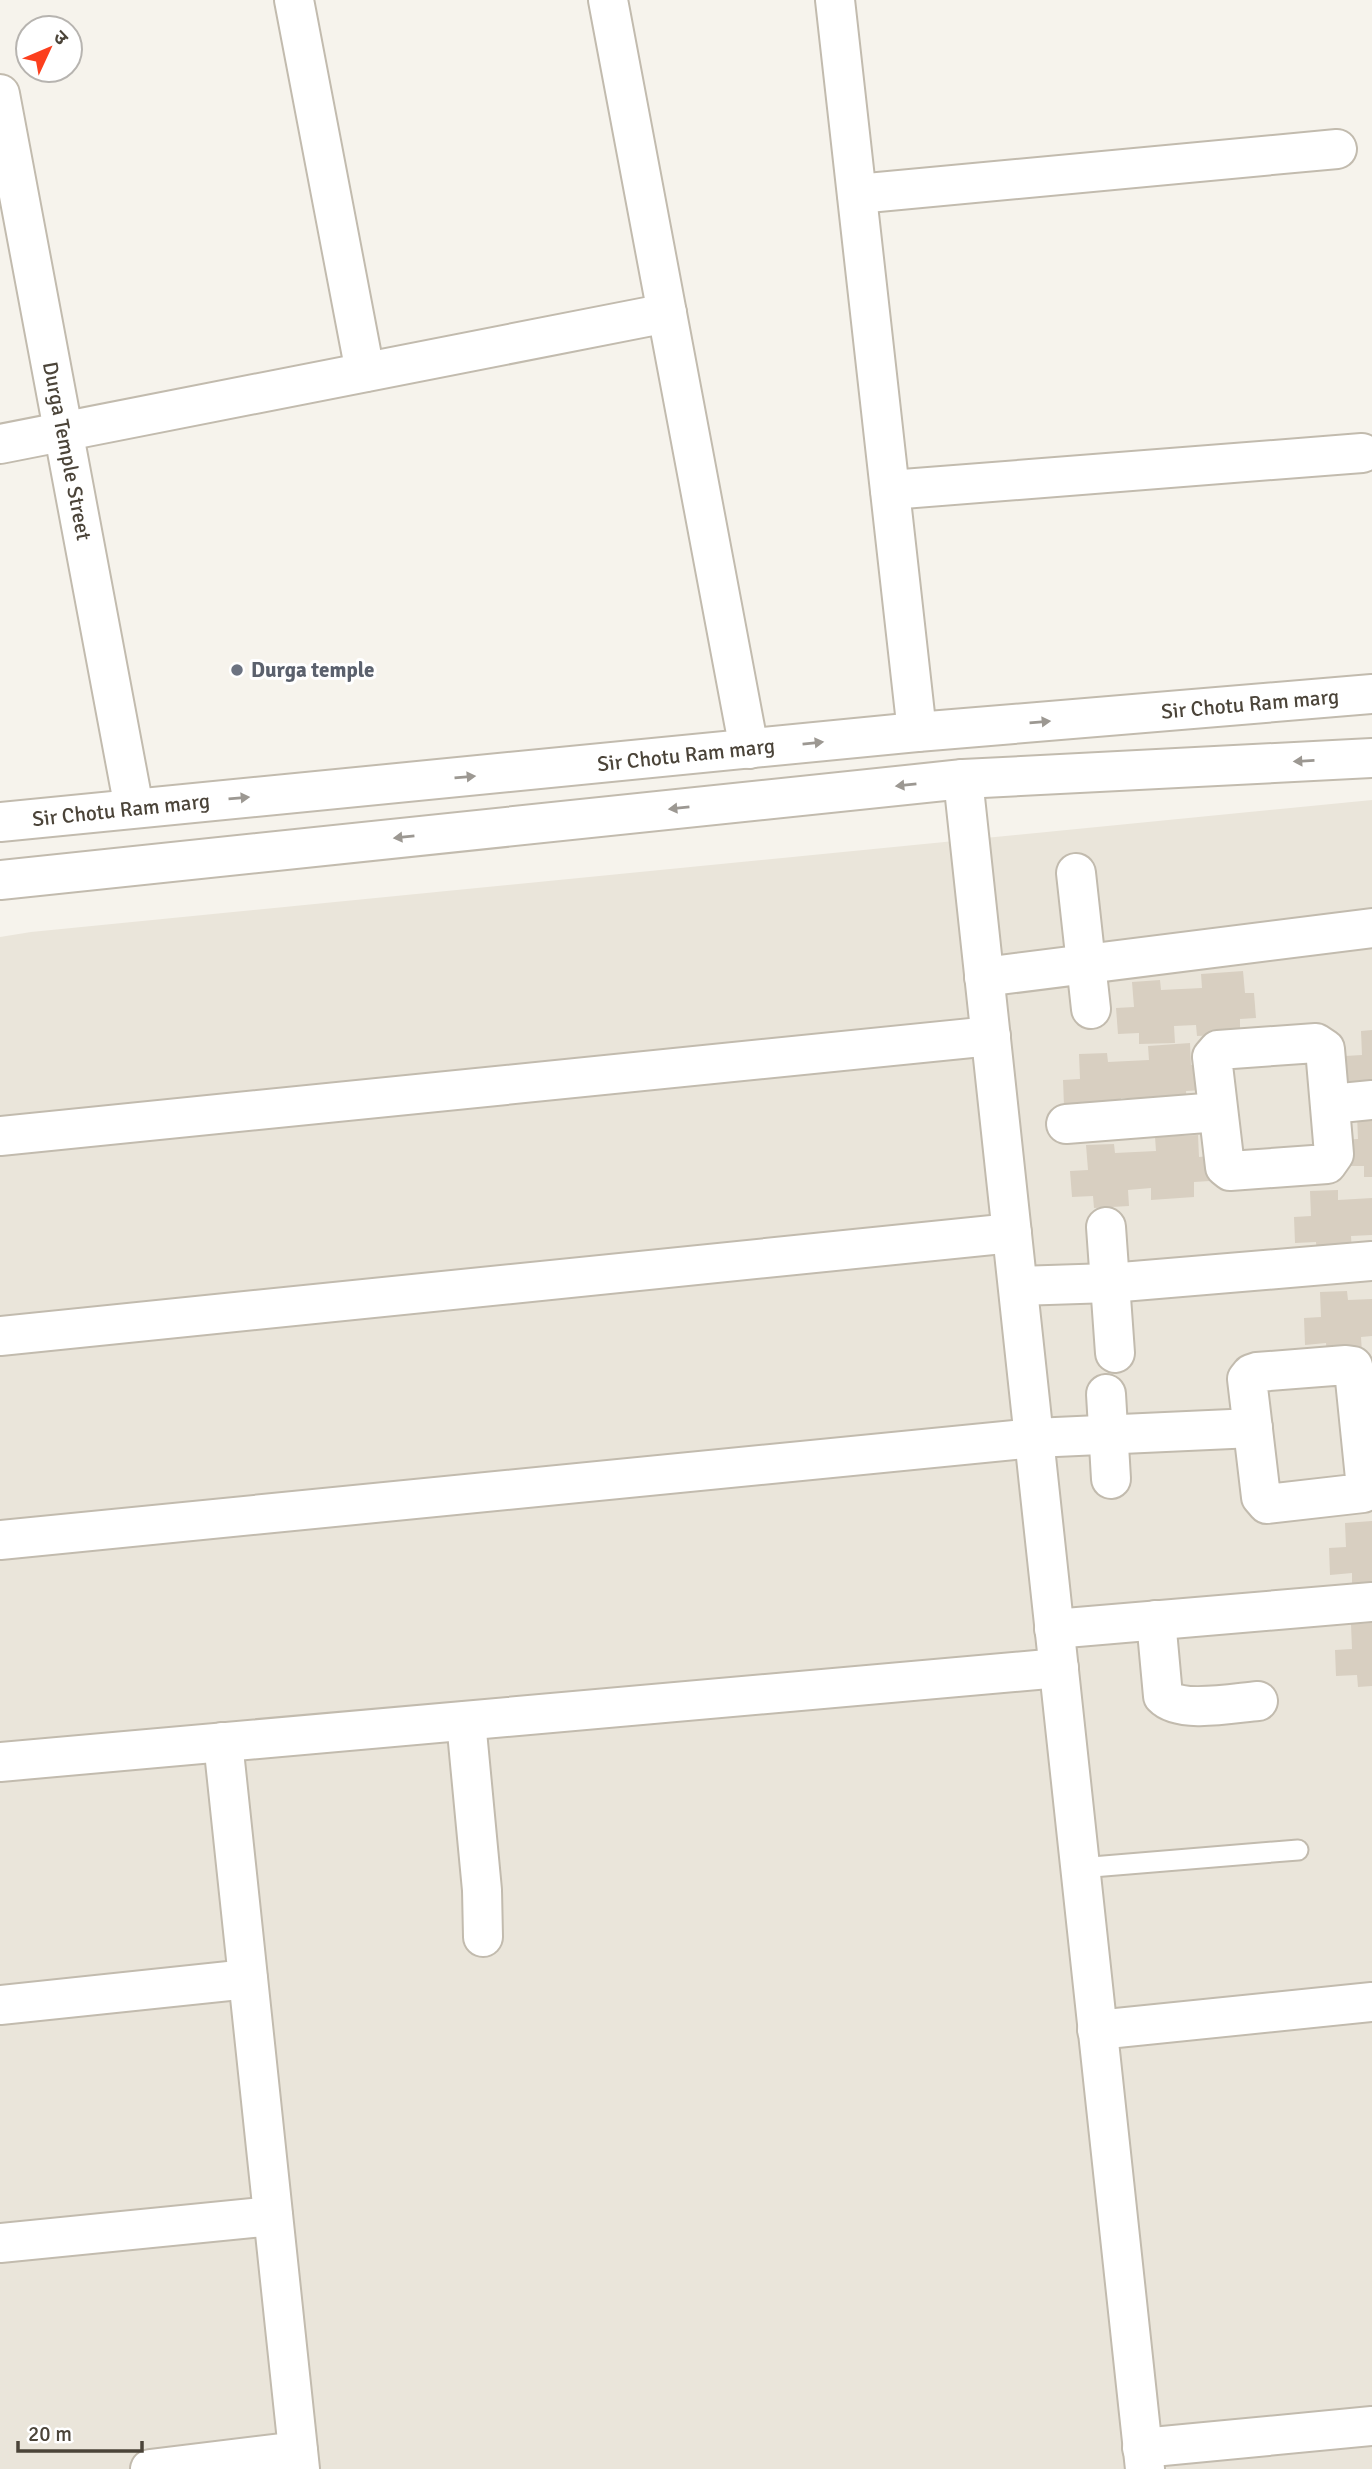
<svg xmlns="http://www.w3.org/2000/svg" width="1372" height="2469" font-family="Signika,'Noto Sans Devanagari',sans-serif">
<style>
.residential{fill:#eae5da}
.building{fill:#d8cfc1}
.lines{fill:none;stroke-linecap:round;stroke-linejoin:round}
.service-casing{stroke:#c2bbae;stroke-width:23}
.minor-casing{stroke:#c2bbae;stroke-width:42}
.tertiary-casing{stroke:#c2bbae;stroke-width:42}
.service{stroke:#fff;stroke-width:19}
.minor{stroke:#fff;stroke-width:38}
.tertiary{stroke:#fff;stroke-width:38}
.oneway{fill:#9c9892}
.worship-dot{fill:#6b7280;stroke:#fff;stroke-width:2.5}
.labels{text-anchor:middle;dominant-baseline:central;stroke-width:6;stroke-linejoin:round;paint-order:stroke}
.street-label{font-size:21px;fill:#4b4439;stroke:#fff}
.worship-label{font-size:21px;font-weight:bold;fill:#5b616d;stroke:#fff;text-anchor:start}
</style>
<rect width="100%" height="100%" fill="#f6f3ec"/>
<!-- residential -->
<polygon class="residential" points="1372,800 1372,2469 0,2469 0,937 31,932"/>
<!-- building -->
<g class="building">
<polygon points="1243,971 1245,993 1254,993 1256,1018 1240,1019 1240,1034 1197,1036 1196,1025 1174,1026 1175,1043 1139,1044 1139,1033 1118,1034 1116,1008 1134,1007 1132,982 1160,980 1161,990 1202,988 1201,974"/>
<polygon points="1372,1030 1372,1093 1367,1082 1346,1083 1345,1056 1362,1055 1361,1031"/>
<polygon points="1190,1043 1191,1065 1201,1065 1202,1090 1186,1091 1187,1106 1144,1108 1143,1098 1121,1098 1122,1115 1064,1106 1063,1080 1080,1079 1079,1054 1107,1053 1108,1062 1149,1060 1148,1046"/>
<polygon points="1372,1114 1372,1177 1364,1177 1364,1166 1343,1166 1341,1140 1358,1139 1357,1115"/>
<polygon points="1198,1135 1199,1157 1209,1156 1210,1181 1194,1182 1194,1197 1151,1200 1151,1188 1128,1190 1129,1206 1094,1208 1093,1196 1072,1197 1070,1171 1088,1170 1086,1145 1114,1144 1115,1153 1156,1151 1155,1137"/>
<polygon points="1338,1190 1338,1200 1372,1198 1372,1235 1351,1236 1352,1252 1317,1254 1316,1242 1295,1243 1294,1217 1311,1216 1310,1191"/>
<polygon points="1347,1291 1348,1300 1372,1299 1372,1336 1361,1337 1362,1353 1327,1355 1326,1343 1305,1345 1304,1318 1321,1317 1320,1292"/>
<polygon points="1372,1521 1372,1584 1352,1585 1352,1573 1330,1575 1329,1548 1346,1547 1345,1523"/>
<polygon points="1372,1623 1372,1686 1358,1687 1357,1675 1336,1676 1335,1650 1352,1649 1351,1624"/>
</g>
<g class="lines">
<!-- service casing -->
<g class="service-casing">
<polyline id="service" points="1080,1868 1298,1850"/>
</g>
<!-- minor casing -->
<g class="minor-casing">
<g id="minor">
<polyline points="294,0 365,372"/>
<polyline points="835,0 917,732"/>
<polyline points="0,94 134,808"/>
<polyline points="857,194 1337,149"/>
<polyline points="0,444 667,313"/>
<polyline points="890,490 1362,453"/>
<polyline points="963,779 1145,2469"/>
<polyline points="1076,873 1091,1009"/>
<polyline points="984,977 1372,928"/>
<polygon points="1316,1043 1325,1049 1334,1154 1327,1164 1230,1171 1225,1167 1212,1057 1218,1050"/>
<polyline points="1331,1104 1372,1100"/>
<polyline points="1066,1124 1218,1112"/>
<polyline points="0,1136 991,1036"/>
<polyline points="1106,1227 1115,1353"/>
<polyline points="1018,1286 1110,1283 1372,1261"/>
<polyline points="0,1336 1012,1233"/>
<polygon points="1346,1365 1353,1366 1354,1370 1366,1488 1363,1493 1267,1504 1261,1497 1247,1379 1251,1374 1257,1372"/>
<polyline points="1106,1394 1111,1479"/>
<polyline points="0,1540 1034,1438 1253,1428"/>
<path d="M1156,1620L1163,1696C1180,1714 1234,1703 1258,1701"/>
<polyline points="1054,1629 1372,1602"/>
<polyline points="466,1721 482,1890 483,1937"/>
<polyline points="223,1742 300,2469"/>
<polyline points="0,1762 1059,1668"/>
<polyline points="0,2005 248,1979"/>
<polyline points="1097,2030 1372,2002"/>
<polyline points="0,2243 273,2216"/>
<polyline points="1142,2448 1372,2426"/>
<polyline points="150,2469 298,2451"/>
</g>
</g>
<!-- tertiary casing -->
<g class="tertiary-casing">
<g id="tertiary">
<polyline points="608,0 749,749"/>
<polyline points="0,822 917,732 1372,694"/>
<polyline points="0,880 963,779 1372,758"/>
</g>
</g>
<!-- service -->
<use href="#service" class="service"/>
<!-- minor -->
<use href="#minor" class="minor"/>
<!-- tertiary -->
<use href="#tertiary" class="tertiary"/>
</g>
<!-- one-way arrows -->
<defs><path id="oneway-solid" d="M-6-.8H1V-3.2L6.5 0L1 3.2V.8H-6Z" transform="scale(1.75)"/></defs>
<g class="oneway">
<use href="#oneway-solid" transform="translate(1040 722) rotate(-5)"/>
<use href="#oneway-solid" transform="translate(813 743) rotate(-6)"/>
<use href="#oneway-solid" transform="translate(1304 761) rotate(177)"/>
<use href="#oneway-solid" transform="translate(465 777) rotate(-5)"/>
<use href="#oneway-solid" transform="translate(906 785) rotate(174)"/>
<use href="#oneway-solid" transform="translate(239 798) rotate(-5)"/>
<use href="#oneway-solid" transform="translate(679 808) rotate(174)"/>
<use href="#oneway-solid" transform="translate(404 837) rotate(174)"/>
</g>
<!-- markers -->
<circle class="worship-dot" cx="237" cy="670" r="7"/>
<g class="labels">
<!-- street labels -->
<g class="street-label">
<text transform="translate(67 451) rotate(79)">Durga Temple Street</text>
<text transform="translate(1250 704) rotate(-5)">Sir Chotu Ram marg</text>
<text transform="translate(686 755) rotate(-6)">Sir Chotu Ram marg</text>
<text transform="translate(121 810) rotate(-6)">Sir Chotu Ram marg</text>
</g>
<!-- worship labels -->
<g class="worship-label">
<text x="251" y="670">Durga temple</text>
</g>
</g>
<!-- north arrow -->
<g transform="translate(49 49) rotate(46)"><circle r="33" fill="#ffffff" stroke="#b7b4b0" stroke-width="2"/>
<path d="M0-5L12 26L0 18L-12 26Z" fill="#fc3f1d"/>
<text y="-10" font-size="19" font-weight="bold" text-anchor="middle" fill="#4b4439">उ</text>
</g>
<!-- scale -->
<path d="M18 2441v10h124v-10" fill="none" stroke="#4b4439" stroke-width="3.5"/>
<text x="28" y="2441" font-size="21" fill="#4b4439" stroke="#ffffff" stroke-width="5" paint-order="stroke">20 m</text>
</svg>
